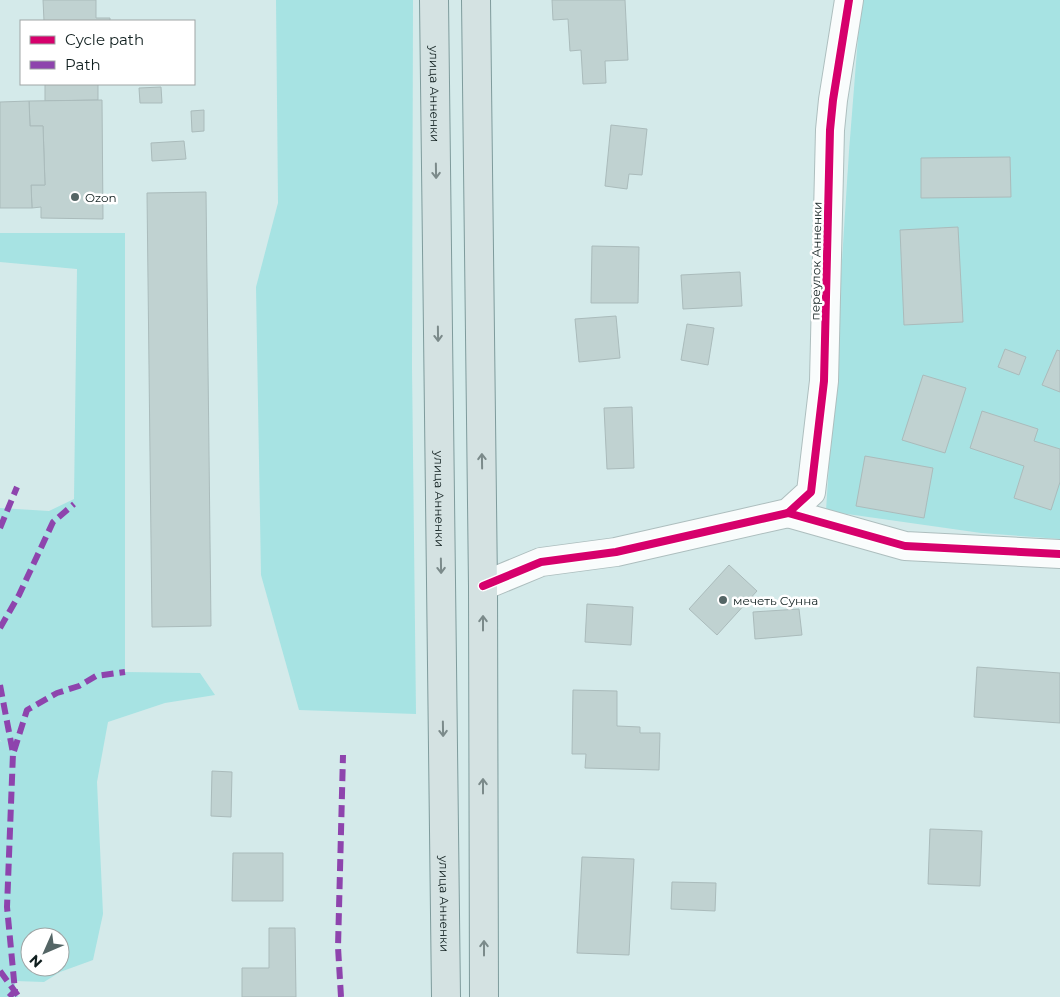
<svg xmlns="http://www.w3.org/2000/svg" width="1060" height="997" font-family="Montserrat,sans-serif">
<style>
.green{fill:#a7e3e3;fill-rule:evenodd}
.building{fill:#c0d2d1;stroke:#abb}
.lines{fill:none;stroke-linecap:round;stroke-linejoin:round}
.minor-casing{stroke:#adbebe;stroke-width:30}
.primary-casing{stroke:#7e9b9c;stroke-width:30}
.minor{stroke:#f9fcfc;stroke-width:28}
.primary{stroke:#d4e2e2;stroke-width:28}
.quiet{stroke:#8e44ad;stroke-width:6;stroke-dasharray:12 6;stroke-linecap:butt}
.cycleway-casing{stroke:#fff;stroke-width:11}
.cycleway{stroke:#d6006c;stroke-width:8}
.oneway{stroke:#7b8a8a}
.poi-dot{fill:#546565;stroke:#fff;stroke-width:2}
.labels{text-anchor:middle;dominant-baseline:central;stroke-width:5;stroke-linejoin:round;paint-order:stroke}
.street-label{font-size:12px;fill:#0f1e1e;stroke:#fff}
.poi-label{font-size:12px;fill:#0f1e1e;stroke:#fff;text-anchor:start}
</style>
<rect width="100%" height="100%" fill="#d4eaea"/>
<!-- green -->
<g class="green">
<polygon points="276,0 413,0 412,367 416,714 299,710 261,575 256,287 278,203"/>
<polygon points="861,0 1060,0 1060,539 981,533 826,511 849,151"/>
<path d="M0,233H125V672L200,673L215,695L165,703L108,722L97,782L103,914L93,960L60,972L44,982L15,981V991L18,997H0V741L2,742L0,740V508L49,511L74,499L77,269L0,262ZM30,937H60V967H30Z"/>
</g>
<!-- building -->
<g class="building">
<polygon points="43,0 96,0 96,18 110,18 110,21 44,21"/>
<polygon points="552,0 625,0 628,60 605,61 606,83 583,84 581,50 570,51 568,19 553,20"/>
<polygon points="45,84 98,84 98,100 45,101"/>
<polygon points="161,87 162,103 140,103 139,88"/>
<polygon points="102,100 103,219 41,218 41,207 32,208 31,185 45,185 43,126 30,126 29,101"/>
<polygon points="29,101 30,126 43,126 45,185 31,185 32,208 0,208 0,102"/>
<polygon points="204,110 204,131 192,132 191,111"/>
<polygon points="611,125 647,129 642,175 629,174 627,189 605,186"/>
<polygon points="184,141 186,159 152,161 151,143"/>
<polygon points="1010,157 1011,197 921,198 921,158"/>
<polygon points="206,192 211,626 152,627 147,193"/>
<polygon points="958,227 963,322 904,325 900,230"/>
<polygon points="592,246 639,247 638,303 591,303"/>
<polygon points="740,272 742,306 683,309 681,275"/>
<polygon points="616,316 620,358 579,362 575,319"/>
<polygon points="687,324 714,328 708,365 681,360"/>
<polygon points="1005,349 1026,357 1019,375 998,367"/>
<polygon points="1057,350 1060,351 1060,392 1042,385"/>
<polygon points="923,375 966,388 945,453 902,440"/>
<polygon points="632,407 634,468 607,469 604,408"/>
<polygon points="982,411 1038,429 1034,441 1060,449 1060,482 1051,510 1014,498 1024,466 970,448"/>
<polygon points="865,456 933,468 924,518 856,506"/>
<polygon points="729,565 757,591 717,635 689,609"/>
<polygon points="587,604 633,607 631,645 585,642"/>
<polygon points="799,609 802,635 755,639 753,612"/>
<polygon points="977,667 1060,673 1060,723 974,717"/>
<polygon points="573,690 617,691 617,726 640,727 640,733 660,733 659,770 585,768 586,754 572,754"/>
<polygon points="212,771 232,772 231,817 211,816"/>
<polygon points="930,829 982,831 980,886 928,884"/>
<polygon points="233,853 283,853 283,901 232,901"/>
<polygon points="582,857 634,859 629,955 577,953"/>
<polygon points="672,882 716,883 715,911 671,909"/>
<polygon points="269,928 295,928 296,997 242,997 242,968 269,968"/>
</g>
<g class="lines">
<!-- minor casing -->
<g class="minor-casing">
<g id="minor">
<polyline points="788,513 905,546 1060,554"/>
<polyline points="483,586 541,562 616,552 788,513 811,492 824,381 830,130 833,100 849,0"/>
</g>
</g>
<!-- primary casing -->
<g class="primary-casing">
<g id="primary">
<path id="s1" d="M434,0L446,997"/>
<polyline points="476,0 483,586 484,997"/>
</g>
</g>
<!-- minor -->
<use href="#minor" class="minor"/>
<!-- primary -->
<use href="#primary" class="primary"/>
<!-- quiet -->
<g class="quiet">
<polyline points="0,528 17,487"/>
<polyline points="0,628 19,595 53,522 74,504"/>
<polyline points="0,685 13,753 7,907 15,991 9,997"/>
<polyline points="14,751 27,710 57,693 79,686 96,676 125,672"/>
<polyline points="0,971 19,997"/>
<polyline points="341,997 338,947 343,755"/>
</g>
<!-- cycleway casing -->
<g class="cycleway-casing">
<g id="cycleway">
<polyline points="788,513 905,546 1060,554"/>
<polyline points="483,586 541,562 616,552 788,513 811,492 824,381 830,130 833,100 849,0"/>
</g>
</g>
<!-- cycleway -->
<use href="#cycleway" class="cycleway"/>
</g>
<!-- one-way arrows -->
<defs><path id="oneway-shaft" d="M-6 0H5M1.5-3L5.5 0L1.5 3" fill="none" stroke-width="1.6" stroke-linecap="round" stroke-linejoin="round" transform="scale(1.25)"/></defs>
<g class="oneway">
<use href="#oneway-shaft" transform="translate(436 171) rotate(89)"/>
<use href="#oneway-shaft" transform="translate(438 334) rotate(89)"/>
<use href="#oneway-shaft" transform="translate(482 461) rotate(-91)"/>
<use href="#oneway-shaft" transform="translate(441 566) rotate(89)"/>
<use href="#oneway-shaft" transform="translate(483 623) rotate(-90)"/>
<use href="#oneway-shaft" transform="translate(443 729) rotate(89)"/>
<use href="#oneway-shaft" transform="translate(483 786) rotate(-90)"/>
<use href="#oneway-shaft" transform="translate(484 948) rotate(-90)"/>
</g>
<!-- markers -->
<g class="poi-dot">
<circle cx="75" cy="197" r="5"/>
<circle cx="723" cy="600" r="5"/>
</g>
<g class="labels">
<!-- street labels -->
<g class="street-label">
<text stroke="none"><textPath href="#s1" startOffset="94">улица Анненки</textPath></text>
<text transform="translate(816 261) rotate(-89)">переулок Анненки</text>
<text stroke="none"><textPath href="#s1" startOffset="499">улица Анненки</textPath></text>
<text stroke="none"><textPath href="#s1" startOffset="904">улица Анненки</textPath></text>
</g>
<!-- poi labels -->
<g class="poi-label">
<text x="85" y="197">Ozon</text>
<text x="733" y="600">мечеть Сунна</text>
</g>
</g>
<!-- legend -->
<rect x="20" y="20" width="175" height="65" fill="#ffffff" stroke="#9fa5a5"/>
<rect x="30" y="36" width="25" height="8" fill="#d6006c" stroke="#9fa5a5"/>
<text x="65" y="45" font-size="15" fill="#0f1e1e">Cycle path</text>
<rect x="30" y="61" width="25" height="8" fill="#8e44ad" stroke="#9fa5a5"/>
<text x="65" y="70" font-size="15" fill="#0f1e1e">Path</text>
<!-- north arrow -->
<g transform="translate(45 952) rotate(225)"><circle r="24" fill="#ffffff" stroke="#9fa5a5"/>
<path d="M0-4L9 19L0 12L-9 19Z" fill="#546565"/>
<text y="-8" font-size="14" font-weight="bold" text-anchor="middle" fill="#0f1e1e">N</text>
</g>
</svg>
